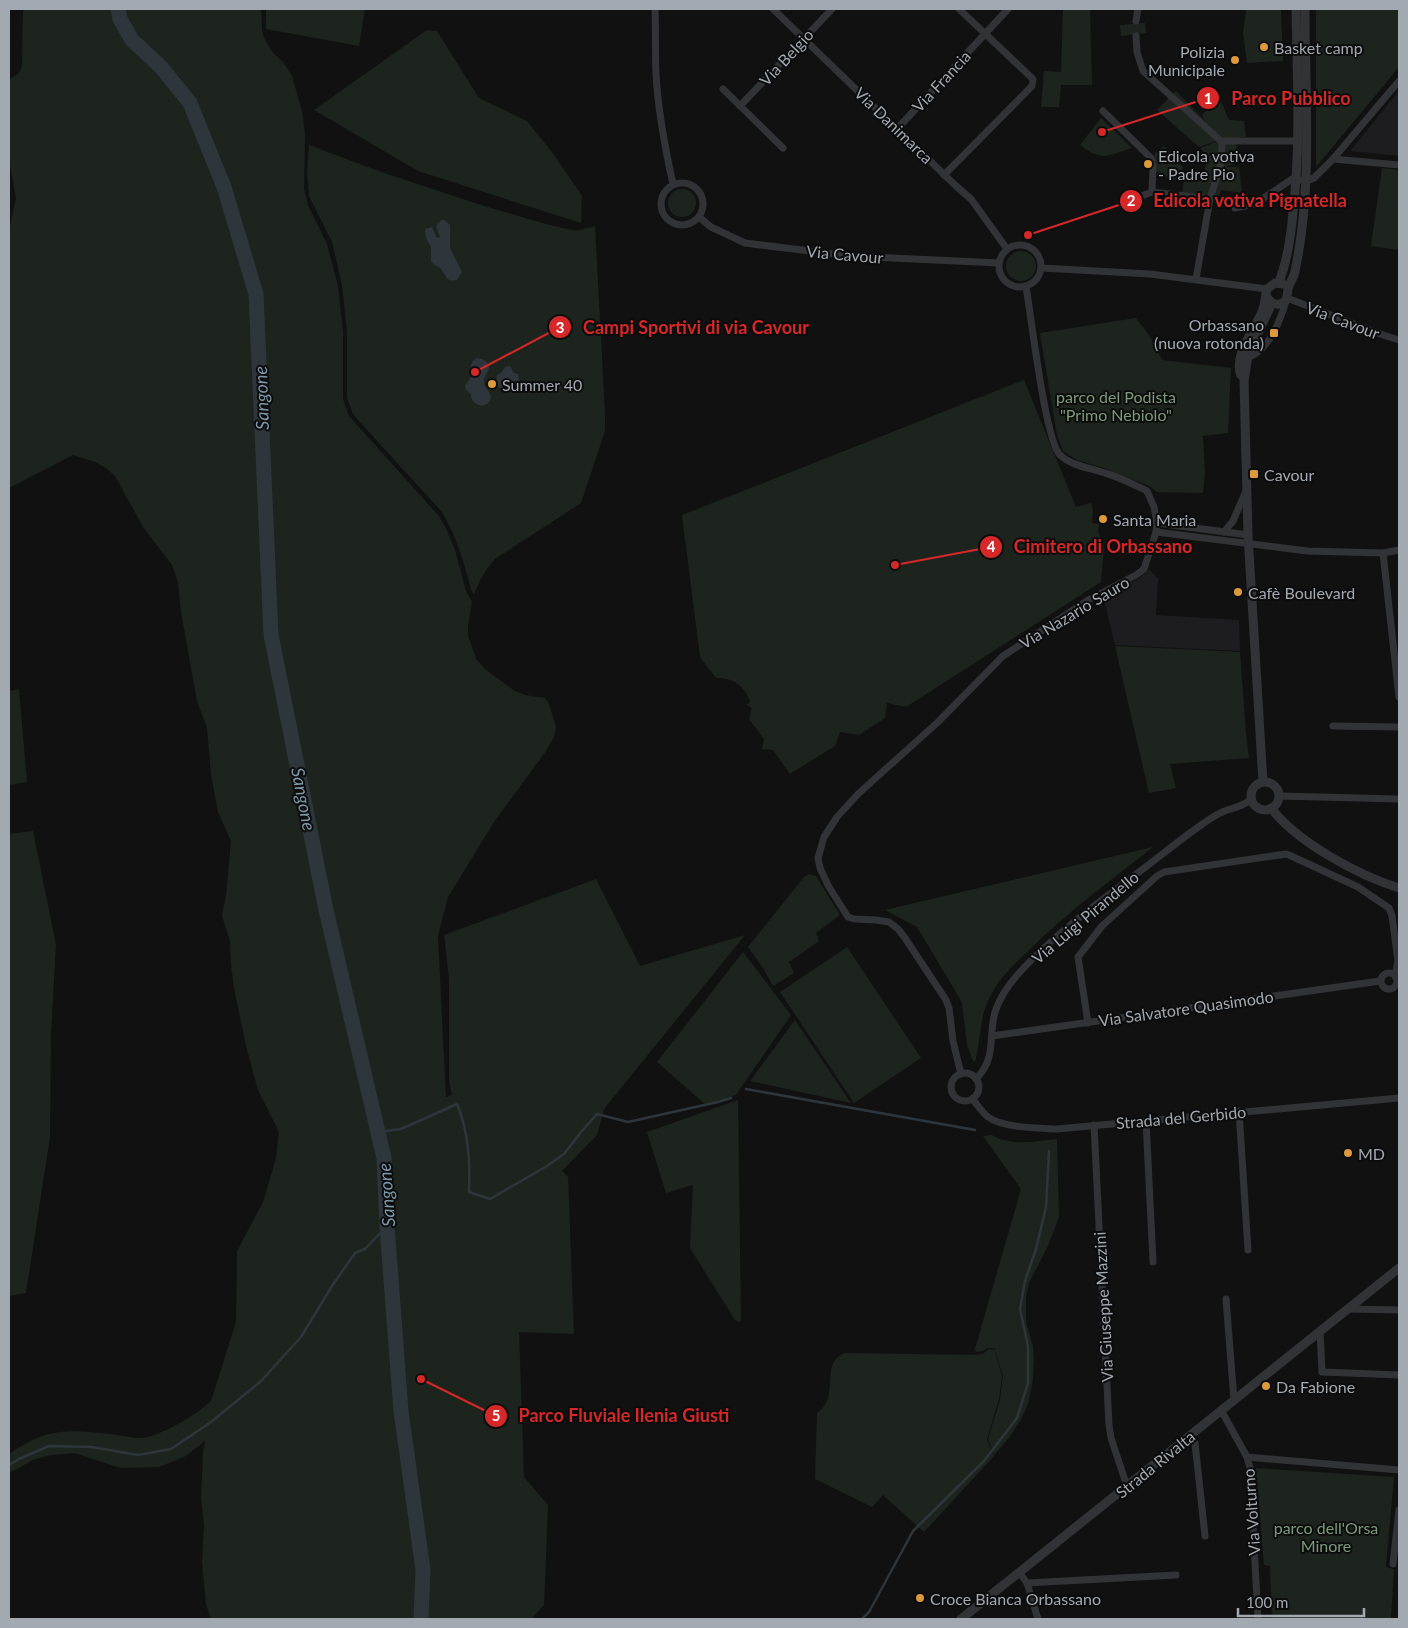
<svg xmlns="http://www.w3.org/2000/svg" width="1408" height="1628" font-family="Lato,sans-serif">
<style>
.built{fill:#1d1d1f}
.green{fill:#1d241e}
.water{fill:#2e363b}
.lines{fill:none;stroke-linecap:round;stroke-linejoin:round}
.stream{stroke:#2e363b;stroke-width:2.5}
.river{stroke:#2e363b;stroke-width:15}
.minor{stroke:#323336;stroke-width:7}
.tertiary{stroke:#323336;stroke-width:9}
.poi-dot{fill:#dd9a3d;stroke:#0c0c0d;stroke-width:2}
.labels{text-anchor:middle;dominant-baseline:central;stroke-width:4;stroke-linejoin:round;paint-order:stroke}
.poi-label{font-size:16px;fill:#a3a9b1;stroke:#0c0c0d;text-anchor:start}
.street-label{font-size:16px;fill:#a3a9b1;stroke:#0c0c0d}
.park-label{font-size:16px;fill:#7d9a7c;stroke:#0c0c0d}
.water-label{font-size:18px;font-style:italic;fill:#7d98a9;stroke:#0c0c0d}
.leader{fill:none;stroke:#d62828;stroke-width:2}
.callout-dot{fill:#d62828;stroke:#0c0c0d;stroke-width:2}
.mark-label{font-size:15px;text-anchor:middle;font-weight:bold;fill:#fff}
.callout-label{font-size:18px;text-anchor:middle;font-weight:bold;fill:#d62828;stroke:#0c0c0d;stroke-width:4;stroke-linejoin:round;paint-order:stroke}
</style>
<rect width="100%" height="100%" fill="#111112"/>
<!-- built -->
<g class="built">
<polygon points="1399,91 1399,156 1350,151"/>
<polygon points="1149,570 1158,578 1156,615 1239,620 1240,651 1115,645 1103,596 1138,579"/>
</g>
<!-- green -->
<g class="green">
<path d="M23,9H261L262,30L264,38L273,53L283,62L292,76L302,111L305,132L304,189L308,205L327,244L338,286L343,332V399L349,416L438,515L446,528L455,550L466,591L472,602L468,626V635L476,659L486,670L515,691L525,695L545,698L549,704L556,727L554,737L546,751L494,822L448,897L438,936L446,1097L452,1095L449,1080V978L444,935L596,879L640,966L745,935L604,1109L597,1135L562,1171L568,1177L574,1334L519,1332L524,1477L548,1505L544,1605L531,1619H211L206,1604L202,1562L204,1526L201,1498L203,1452L205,1441L186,1456L159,1467L121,1468L74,1453L52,1455L35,1459L9,1473V1454C46,1428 67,1429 110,1434C120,1435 131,1438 141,1438C160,1437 197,1414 211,1401L236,1322L237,1251L263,1202L276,1158L279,1132L258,1090L246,1046L234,988L231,965L230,941L222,916L226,895L231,841L218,812L211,775L207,728L197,701L181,612L178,582L172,565L143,527L115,476L106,468L95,462L73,455L9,488V230L16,198L9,160V80L19,73L22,66Z"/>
<polygon points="266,9 365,9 359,46 266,29"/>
<polygon points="1063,9 1090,9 1092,85 1061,85 1059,107 1041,107 1044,71 1061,72"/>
<polygon points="1246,9 1281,9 1283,61 1247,63 1243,33"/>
<polygon points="1316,9 1399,9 1399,67 1316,167"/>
<polygon points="1145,23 1146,33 1121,36 1120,25"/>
<polygon points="427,30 437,31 479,98 527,121 555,156 582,196 581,223 418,171 314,110"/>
<polygon points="1176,91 1205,121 1202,115 1220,99 1229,120 1244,121 1246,137 1227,138 1236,143 1238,164 1227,166 1227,167 1239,167 1242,193 1221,190 1217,202 1182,194 1184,178 1203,181 1207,155 1200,148 1224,139 1222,139 1199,147 1157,110"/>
<path d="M1101,118L1132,148C1107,156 1102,162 1080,145Z"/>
<path d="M309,145L384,173L484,206L546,224L576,231L595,226L605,413V431L581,503L495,559C485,570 479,581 474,595L471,589C464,562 456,536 442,512L358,420L353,414L347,398V332L342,285L332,242L309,196L307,172Z"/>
<polygon points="1164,146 1183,167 1181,181 1171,179 1155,171 1155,153"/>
<polygon points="1382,168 1399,170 1399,250 1371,246"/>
<circle cx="682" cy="203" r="14"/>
<circle cx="1021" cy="266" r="15"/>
<polygon points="1136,318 1149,335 1162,360 1231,368 1228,433 1203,436 1205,474 1203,493 1157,492 1151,487 1107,469 1077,460 1063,451 1057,435 1040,333"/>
<path d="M1024,380L1076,507L1091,503L1093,510L1092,523L1099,524L1098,531L1104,548L1101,582L906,707L887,703L885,718L859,735L840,732L835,746L790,774L773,750L762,749L764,739L749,719L752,708L747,705L750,701C744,685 733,678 716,678L700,657L682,515Z"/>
<polygon points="1115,646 1240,652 1246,733 1249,758 1170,764 1176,788 1149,793"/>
<polygon points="19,689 27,782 9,785 9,691"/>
<polygon points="33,831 56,945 51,1034 50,1137 26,1293 9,1296 9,834"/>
<path d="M1153,847C1110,881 1066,913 1027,952C1012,966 998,980 989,999C979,1019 981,1041 975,1062L972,1059L967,1045L962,1003L953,987L917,927L885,910Z"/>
<polygon points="809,874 816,876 840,915 816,933 819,941 789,962 794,973 773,986 763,968 748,947 804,877"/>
<polygon points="847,947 921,1058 854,1103 780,992"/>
<polygon points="743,952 791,1015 736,1095 706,1105 657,1062"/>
<polygon points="795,1020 851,1103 750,1081"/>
<polygon points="738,1100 741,1321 739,1322 735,1320 690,1248 693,1185 666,1193 647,1132"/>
<path d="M992,1135C1011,1147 1036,1141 1057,1139L1059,1217L1048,1246L1029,1283L1026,1297V1322L1033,1346L1034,1360L1033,1380L1028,1404L1021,1419L1009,1438L994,1455L988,1439L1000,1400L1003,1376L994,1348H988L983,1351L976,1352L975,1349L1021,1189L983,1136Z"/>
<path d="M989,1349H994L1002,1376L999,1399L987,1439L994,1456L924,1532L883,1495L872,1507L815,1479L817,1413C842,1396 818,1363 845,1353L977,1355L984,1353Z"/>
<polygon points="1256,1468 1394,1477 1386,1567 1394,1569 1391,1618 1272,1619 1270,1566 1264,1565"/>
</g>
<!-- water -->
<g class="water">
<path d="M441,220H444L450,225V248L462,272L457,280C445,282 447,276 441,269C438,266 434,265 431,261V247L426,238L425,229L432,227L436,237L439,238L440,237L436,226Z"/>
<path d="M477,358L482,359L487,362L489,368C488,373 483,377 484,382C484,389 493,392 490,400C485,411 470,404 471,394L466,390L465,386L472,376L470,370L472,362Z"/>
<polygon points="510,366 514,373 518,374 519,381 510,389 500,388 496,384 497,375 502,372 505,367"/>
</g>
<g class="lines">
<!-- stream -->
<g class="stream">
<polyline points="746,1089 975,1130"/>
<path d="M378,1132L401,1129L457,1104C469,1133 470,1161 469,1192L490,1199L547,1166L564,1154L581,1132L597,1114L628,1122L718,1102L731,1098"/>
<polyline points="9,1465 19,1459 49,1446 92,1447 138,1455 171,1449 211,1422 261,1381 301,1337 332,1286 355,1253 365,1249 387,1226"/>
<polyline points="862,1619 869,1612 913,1531 984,1461 1017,1418 1028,1383 1028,1346 1020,1309 1025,1281 1036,1249 1046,1207 1049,1151"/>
</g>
<!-- river -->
<polyline class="river" points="118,9 120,19 132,40 161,67 190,103 224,187 256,294 271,635 326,910 384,1158 387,1226 401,1411 423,1570 421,1619"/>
<!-- minor -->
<g class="minor">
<path d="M655,9C656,31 655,52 656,74C658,112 665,148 673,184"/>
<polyline points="773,9 956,186 971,199 1007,249"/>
<polyline points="1136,21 1138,9"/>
<polyline points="1136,36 1137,52 1143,71 1222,142 1221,163 1210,199 1196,279"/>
<polyline points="723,89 783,148"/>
<polyline points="740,106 832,9"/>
<polyline points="1103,111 1151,158 1153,166 1152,192"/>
<polyline points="898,128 1008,9"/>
<polyline points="1224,141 1297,141"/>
<polyline points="1333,159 1399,165"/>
<polyline points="944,175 1032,86 1033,79 959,9"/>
<circle cx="682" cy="204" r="21"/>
<polyline points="1139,197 1152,192 1210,199"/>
<polyline points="1235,208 1255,204 1292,179 1307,181 1314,178 1333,159 1399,81"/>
<polyline points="699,217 711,227 745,243 850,256 999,263"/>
<circle cx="1020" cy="266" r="21"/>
<polyline points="1042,268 1150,274 1267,289"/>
<path d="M1247,358C1269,351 1281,319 1287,298L1380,334L1399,340"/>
<polyline points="1157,523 1248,535"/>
<polyline points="1156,532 1307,551 1383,553 1399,550"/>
<polyline points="1224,532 1233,521 1246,491"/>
<polyline points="1383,553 1399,697"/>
<polyline points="1333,726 1399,727"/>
<polyline points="1279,796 1399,799"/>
<circle cx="1389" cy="981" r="8"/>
<polyline points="1088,1023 1078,957 1102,926 1157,876 1164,872 1286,854 1289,855 1358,887 1389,908 1392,916 1398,961 1395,976"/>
<polyline points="992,1036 1380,981"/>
<circle cx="965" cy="1087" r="14"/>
<path d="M961,1074L953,1041L949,1008L946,1000L905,938L898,929L889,922L876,920L854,919L848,917L829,887L820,868L818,858L824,837L837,817L858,794L938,722L1003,656L1090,599L1136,575L1144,569L1156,532L1157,523L1154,507L1147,491C1134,485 1120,477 1105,473C1091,468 1071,466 1060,455C1045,440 1031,314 1026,287"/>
<path d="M976,1079C997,1058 988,1037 995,1012C1000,996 1008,985 1019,973C1052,937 1092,907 1131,878C1156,860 1179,840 1204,823C1211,818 1219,813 1227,810C1236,807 1244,806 1251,799"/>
<path d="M972,1099C977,1104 982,1112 988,1117C1003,1128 1039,1128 1057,1129L1399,1098"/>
<polyline points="1239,1111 1248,1250"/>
<polyline points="1146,1121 1153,1262"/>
<polyline points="1094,1125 1109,1425 1111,1438 1127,1486"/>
<polyline points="1226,1299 1234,1400"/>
<polyline points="1348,1309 1399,1310"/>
<polyline points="1320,1331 1322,1372 1399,1375"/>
<polyline points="1221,1410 1247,1457 1250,1468 1258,1619"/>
<polyline points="1191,1435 1195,1443 1205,1536"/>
<polyline points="1247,1457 1399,1470"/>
<polyline points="1393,1564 1399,1510"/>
<polyline points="1019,1572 1027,1583 1038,1619"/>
<polyline points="1027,1583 1176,1575"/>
</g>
<!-- tertiary -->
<g class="tertiary">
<path d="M1279,282C1288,259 1291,236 1293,212C1301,144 1297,76 1296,9"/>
<path d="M1267,297C1270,302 1274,305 1280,304C1288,302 1287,295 1288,289C1289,283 1294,278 1295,271C1313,188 1305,94 1305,9"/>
<path d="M1241,375C1233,356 1254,330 1262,312C1265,304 1265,297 1267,289L1275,283L1283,284"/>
<polyline points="1263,782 1248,535 1244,381 1248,355 1272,303"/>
<circle cx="1265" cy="796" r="14"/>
<path d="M1271,808C1298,843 1358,875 1399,888"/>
<polyline points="961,1619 1399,1268"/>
</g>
</g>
<!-- markers -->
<g class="poi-dot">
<circle cx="1264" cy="47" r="5"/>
<circle cx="1235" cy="60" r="5"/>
<circle cx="1148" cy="164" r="5"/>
<rect x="1269" y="328" width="10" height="10" rx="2.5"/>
<circle cx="492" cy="384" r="5"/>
<rect x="1249" y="469" width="10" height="10" rx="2.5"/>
<circle cx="1103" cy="519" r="5"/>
<circle cx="1238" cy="592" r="5"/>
<circle cx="1348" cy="1153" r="5"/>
<circle cx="1266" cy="1386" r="5"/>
<circle cx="920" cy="1598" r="5"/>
</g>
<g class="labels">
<!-- poi labels -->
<g class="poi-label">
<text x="1274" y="47">Basket camp</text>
<text x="1225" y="51" text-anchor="end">Polizia<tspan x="1225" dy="18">Municipale</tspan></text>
<text x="1158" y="155">Edicola votiva<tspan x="1158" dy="18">- Padre Pio</tspan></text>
<text x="1264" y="324" text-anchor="end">Orbassano<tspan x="1264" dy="18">(nuova rotonda)</tspan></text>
<text x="502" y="384">Summer 40</text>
<text x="1264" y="474">Cavour</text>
<text x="1113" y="519">Santa Maria</text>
<text x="1248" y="592">Cafè Boulevard</text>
<text x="1358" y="1153">MD</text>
<text x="1276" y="1386">Da Fabione</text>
<text x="930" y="1598">Croce Bianca Orbassano</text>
</g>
<!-- street labels -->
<g class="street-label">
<text transform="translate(786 57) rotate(-47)">Via Belgio</text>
<text transform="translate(941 81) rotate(-47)">Via Francia</text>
<text transform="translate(894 125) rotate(44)">Via Danimarca</text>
<text transform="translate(845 254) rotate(5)">Via Cavour</text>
<text transform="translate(1343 320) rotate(21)">Via Cavour</text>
<text transform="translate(1074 612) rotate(-31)">Via Nazario Sauro</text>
<text transform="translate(1085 917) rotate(-40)">Via Luigi Pirandello</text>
<text transform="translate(1186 1008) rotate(-8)">Via Salvatore Quasimodo</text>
<text transform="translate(1181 1117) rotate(-5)">Strada del Gerbido</text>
<text transform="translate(1103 1307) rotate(-93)">Via Giuseppe Mazzini</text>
<text transform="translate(1155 1464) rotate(-39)">Strada Rivalta</text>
<text transform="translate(1251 1512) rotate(-94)">Via Volturno</text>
</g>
<!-- park labels -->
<g class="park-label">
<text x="1116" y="396">parco del Podista<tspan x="1116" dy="18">"Primo Nebiolo"</tspan></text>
<text x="1326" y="1527">parco dell'Orsa<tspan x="1326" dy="18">Minore</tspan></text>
</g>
<!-- water labels -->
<g class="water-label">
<text transform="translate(261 398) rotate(-92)">Sangone</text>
<text transform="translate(304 799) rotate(79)">Sangone</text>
<text transform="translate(386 1195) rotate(-94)">Sangone</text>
</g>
</g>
<!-- callouts -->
<path class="leader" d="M1102 132L1208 98M1028 235L1131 201M475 372L560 327M895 565L991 547M421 1379L496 1416"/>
<g class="callout-dot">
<circle cx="1102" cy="132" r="5"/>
<circle cx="1028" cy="235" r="5"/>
<circle cx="475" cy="372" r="5"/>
<circle cx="895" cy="565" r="5"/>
<circle cx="421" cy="1379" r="5"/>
<circle cx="1208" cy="98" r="12"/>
<circle cx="1131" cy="201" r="12"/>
<circle cx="560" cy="327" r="12"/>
<circle cx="991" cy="547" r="12"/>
<circle cx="496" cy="1416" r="12"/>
</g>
<g class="mark-label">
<text x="1208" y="104">1</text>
<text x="1131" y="206">2</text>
<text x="560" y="333">3</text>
<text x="991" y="552">4</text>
<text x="496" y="1421">5</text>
</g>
<g class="callout-label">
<text x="1291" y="105">Parco Pubblico</text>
<text x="1250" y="207">Edicola votiva Pignatella</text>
<text x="696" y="334">Campi Sportivi di via Cavour</text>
<text x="1103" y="553">Cimitero di Orbassano</text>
<text x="624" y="1422">Parco Fluviale Ilenia Giusti</text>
</g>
<!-- border -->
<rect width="1408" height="1628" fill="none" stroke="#a3a9b1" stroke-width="20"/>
<!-- scale -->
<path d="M1238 1608v8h126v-8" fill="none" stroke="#a3a9b1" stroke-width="2.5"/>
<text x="1246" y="1608" font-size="15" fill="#a3a9b1" stroke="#0c0c0d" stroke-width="4" paint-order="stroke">100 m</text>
</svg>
